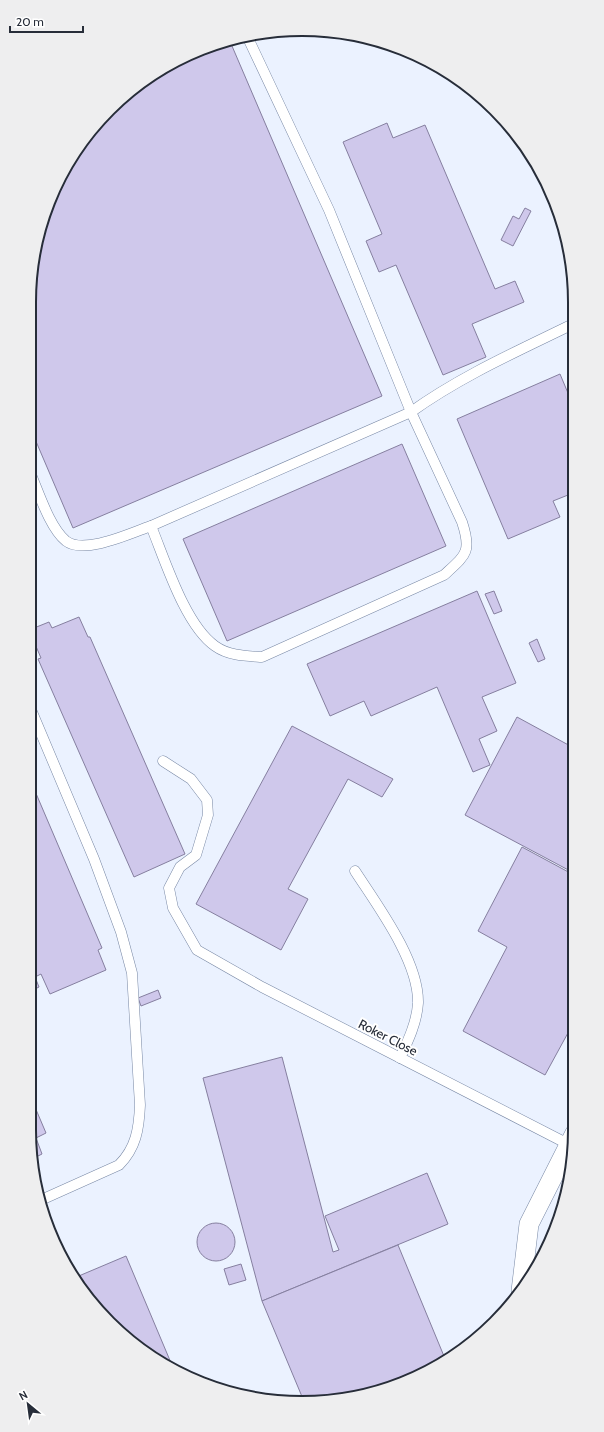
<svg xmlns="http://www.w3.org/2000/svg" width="604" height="1432" font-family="Cabin,sans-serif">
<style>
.building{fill:#cfc8eb;stroke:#857f9f}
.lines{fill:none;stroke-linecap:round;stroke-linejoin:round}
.lane-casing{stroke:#7787a4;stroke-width:11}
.street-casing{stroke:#7787a4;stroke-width:20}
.lane{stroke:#fff;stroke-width:10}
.street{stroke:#fff;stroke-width:19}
.labels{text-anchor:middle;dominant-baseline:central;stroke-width:4;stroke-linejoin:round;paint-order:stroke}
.street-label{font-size:13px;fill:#272d39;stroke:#fff}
.rim{fill:none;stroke:#272d39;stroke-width:2}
</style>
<rect width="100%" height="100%" fill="#ebf2ff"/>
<!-- building -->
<g class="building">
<polygon points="229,39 382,396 73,528 29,425 29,302 43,214 65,166 97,122 136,86 181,57"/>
<polygon points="387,123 393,138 425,125 495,289 515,281 524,302 472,324 486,357 443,375 396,265 379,272 366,241 382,234 343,142"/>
<polygon points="525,208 531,211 513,246 501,240 513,216 519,219"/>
<polygon points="560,374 573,405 573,493 553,501 560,517 508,539 457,419"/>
<polygon points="402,444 446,546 227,641 183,539"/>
<polygon points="477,591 516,683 482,697 497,731 479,739 490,765 473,772 437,687 371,716 364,701 330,716 307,664"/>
<polygon points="494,591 502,611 494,614 485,594"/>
<polygon points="79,617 88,637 90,637 185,854 134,877 38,659 41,658 29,630 49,622 52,628"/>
<polygon points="537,639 545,659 538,662 529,643"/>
<polygon points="517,717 574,748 574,873 465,815"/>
<polygon points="292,726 393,779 382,797 348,779 288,889 308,899 281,950 196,904"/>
<polygon points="29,777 102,948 98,950 106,970 50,994 41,974 35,977 39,987 29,992"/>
<polygon points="522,847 574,875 575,1020 545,1075 463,1031 507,947 478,931"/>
<polygon points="158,990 161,998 141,1006 138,998"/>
<polygon points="282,1057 333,1252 339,1250 325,1216 427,1173 448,1224 262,1301 203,1078"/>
<polygon points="29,1093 46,1133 36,1138 42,1154 34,1158 29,1130"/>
<circle cx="216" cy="1242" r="19"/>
<polygon points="398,1245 446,1361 439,1366 355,1398 303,1399 262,1301"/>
<polygon points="126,1256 174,1370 166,1367 97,1310 74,1278"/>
<polygon points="241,1264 246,1280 229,1285 224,1269"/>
</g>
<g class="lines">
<!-- lane casing -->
<g class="lane-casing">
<g id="lane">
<path d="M29,470C38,490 49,527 66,541C84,555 131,533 151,526L411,412C461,376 518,351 573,324"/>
<path d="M151,526C165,560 185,625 215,646C229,656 246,656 262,657L444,575C466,555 472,552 462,522L411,412L329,210L247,36"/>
<path d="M29,705L94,859L121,932L132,973L140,1105C139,1129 136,1148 119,1165L41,1200"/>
<polyline points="163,761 191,779 207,800 208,815 196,855 180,867 169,888 173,908 197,950 262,987 568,1144"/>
<path d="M355,871C377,905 419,961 418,1003C417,1022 408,1041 400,1058"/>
</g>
</g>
<!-- street casing -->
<g class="street-casing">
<polyline id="street" points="521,1291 529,1224 575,1133"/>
</g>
<!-- lane -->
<use href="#lane" class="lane"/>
<!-- street -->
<use href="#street" class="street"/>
</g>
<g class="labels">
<!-- street labels -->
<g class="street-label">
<text transform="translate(388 1037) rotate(27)">Roker Close</text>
</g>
</g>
<!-- crop -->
<path d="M0 0H604V1432H0ZM302 36H302A266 266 0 0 1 568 302V1130A266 266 0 0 1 302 1396H302A266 266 0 0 1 36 1130V302A266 266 0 0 1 302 36Z" fill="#eeeeef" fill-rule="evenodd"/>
<path class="rim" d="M302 36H302A266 266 0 0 1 568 302V1130A266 266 0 0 1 302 1396H302A266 266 0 0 1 36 1130V302A266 266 0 0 1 302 36Z"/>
<!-- north arrow -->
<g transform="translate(28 1404) rotate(331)" stroke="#ffffff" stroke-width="3" paint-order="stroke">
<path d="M0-3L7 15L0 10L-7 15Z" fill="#272d39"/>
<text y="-6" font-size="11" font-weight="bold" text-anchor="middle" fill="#272d39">N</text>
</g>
<!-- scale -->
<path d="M10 26v6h73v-6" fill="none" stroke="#272d39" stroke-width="2"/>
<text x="16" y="26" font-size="12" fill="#272d39" stroke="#ffffff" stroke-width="3" paint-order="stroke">20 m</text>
</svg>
